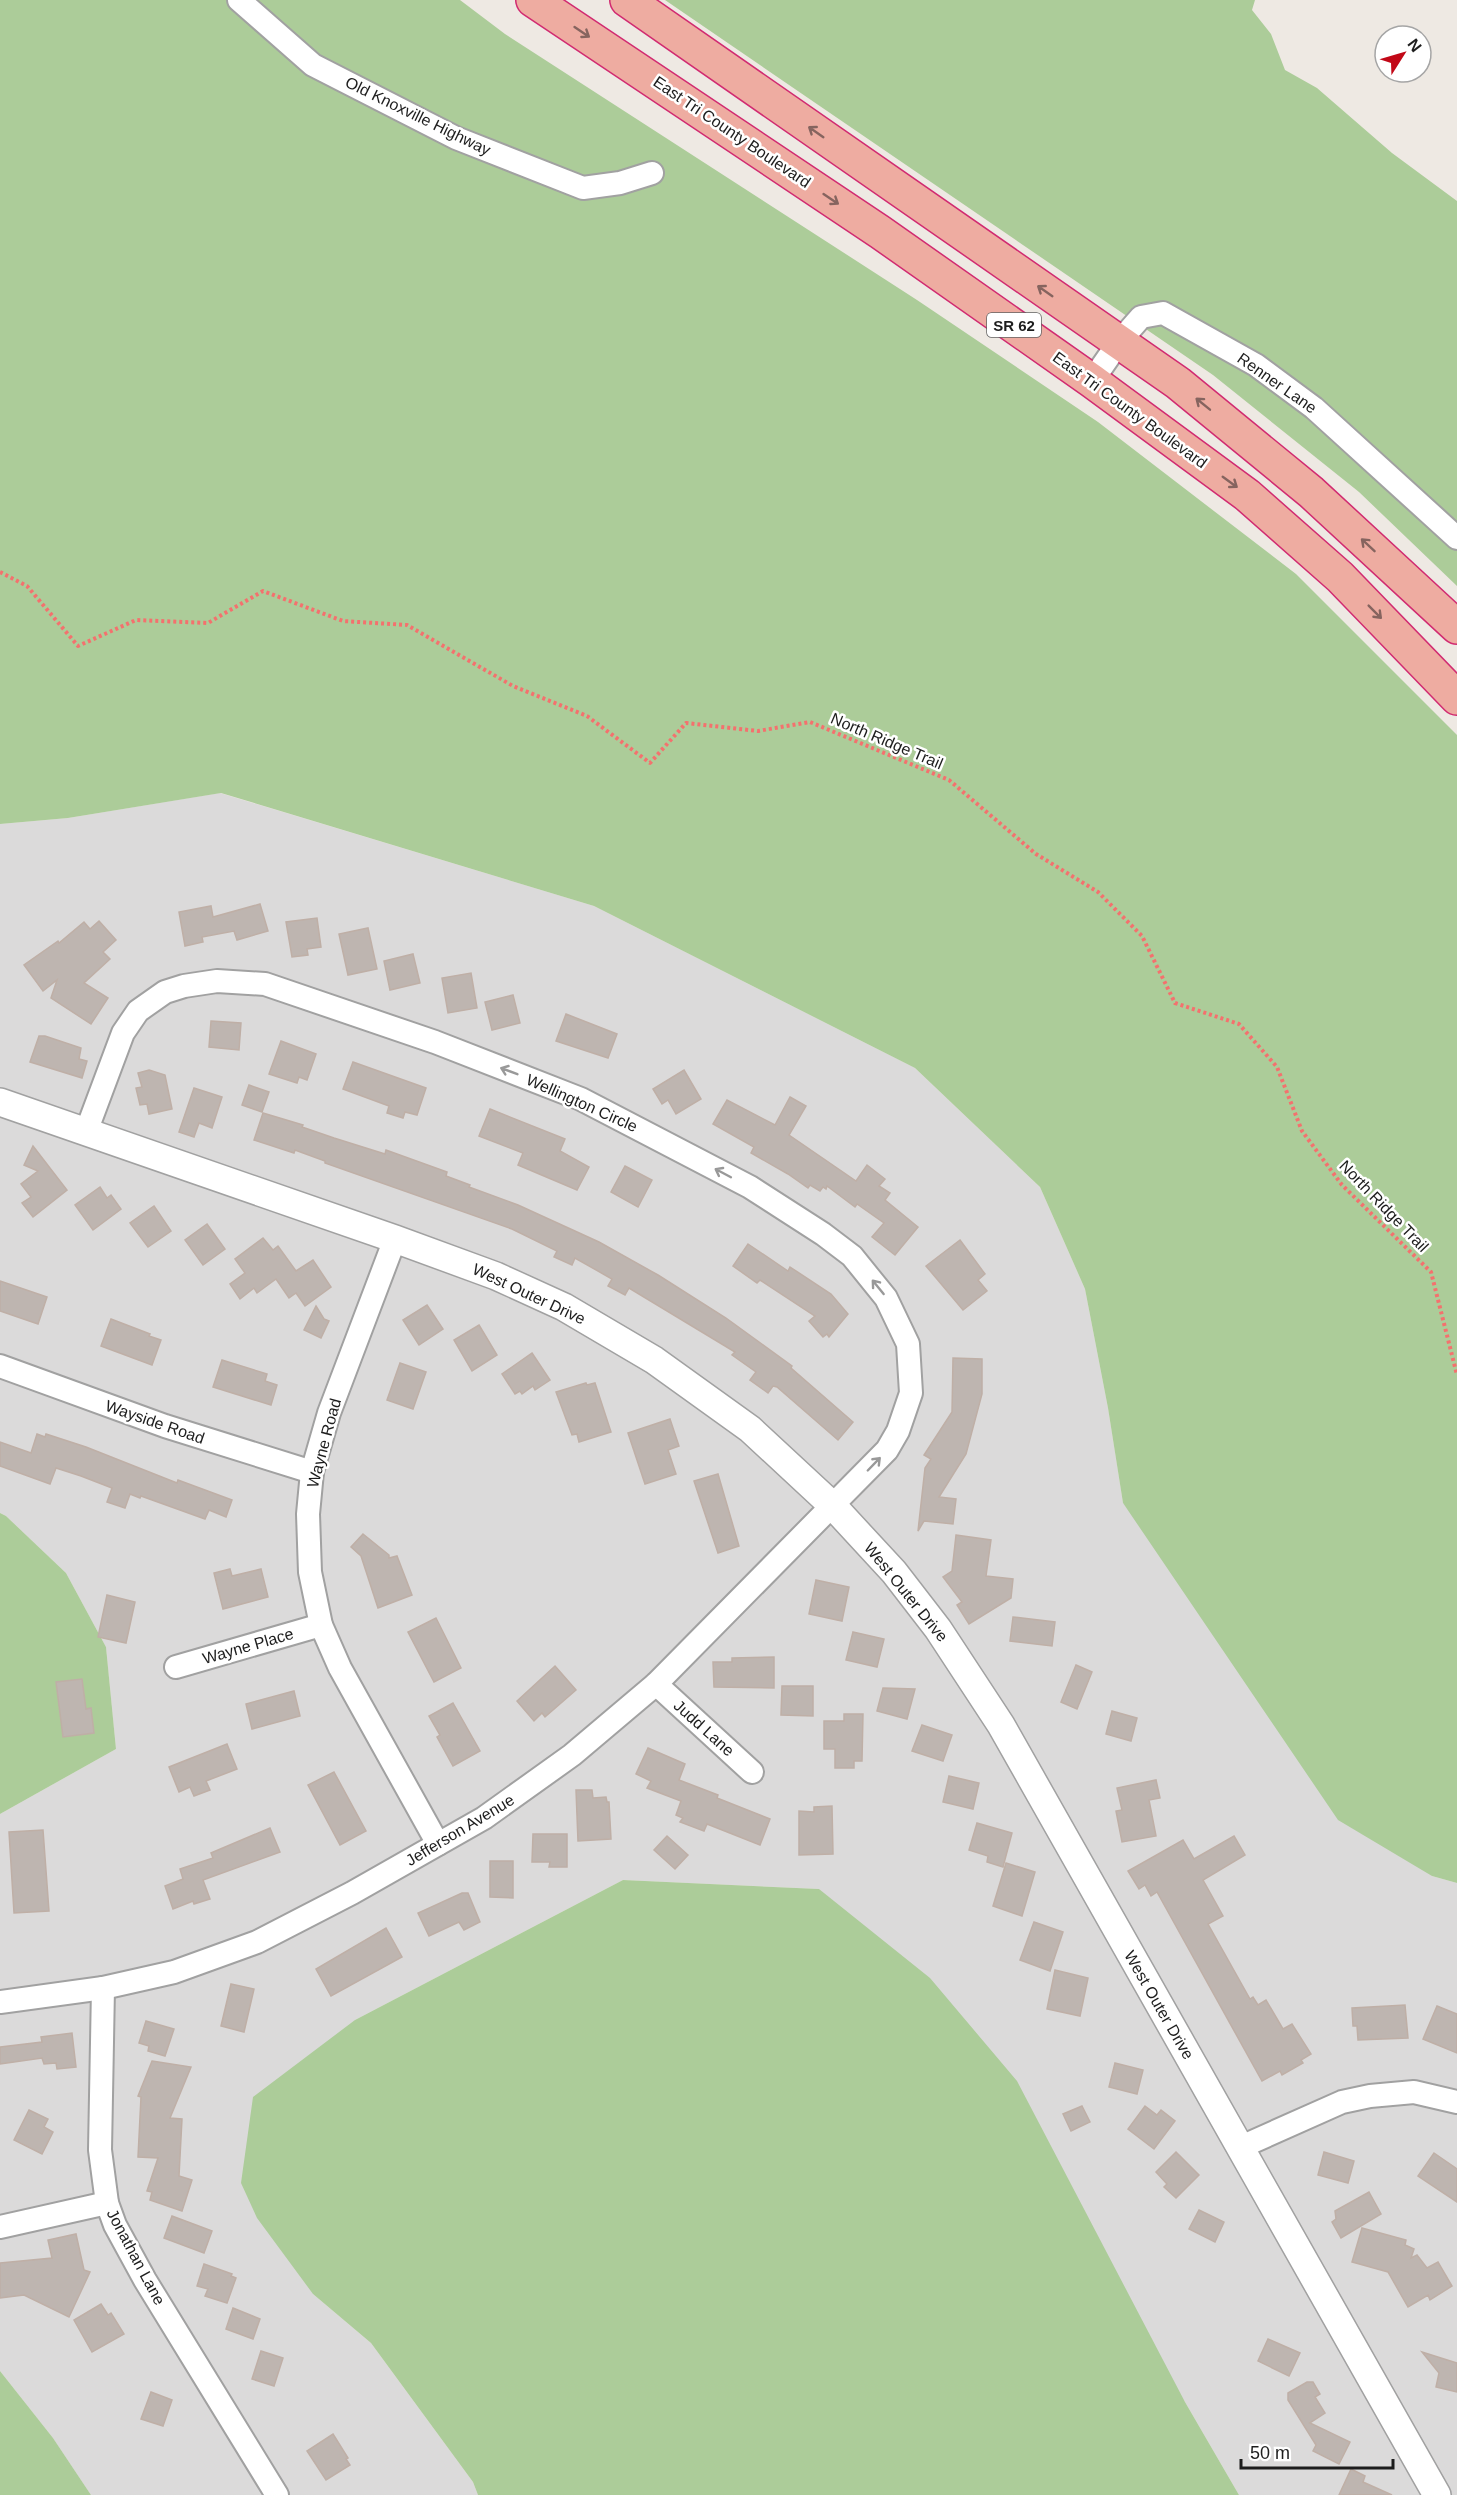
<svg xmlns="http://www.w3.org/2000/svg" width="1457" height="2495" font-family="Arial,sans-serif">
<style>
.residential{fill:#dbdada}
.forest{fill:#accc99}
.building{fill:#beb5b0;stroke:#bfafa6;stroke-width:1.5}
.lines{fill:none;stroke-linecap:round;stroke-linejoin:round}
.minor-casing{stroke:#a1a1a1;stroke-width:26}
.tertiary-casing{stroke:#a1a1a1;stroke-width:30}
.trunk-casing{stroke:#d12b71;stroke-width:36}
.path{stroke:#f4716e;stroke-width:4;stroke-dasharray:3 3;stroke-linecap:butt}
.minor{stroke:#fff;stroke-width:22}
.tertiary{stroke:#fff;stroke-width:27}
.trunk{stroke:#eeaca1;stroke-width:33}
.oneway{stroke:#86645f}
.oneway2{stroke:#999}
.labels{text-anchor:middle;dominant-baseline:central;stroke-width:5;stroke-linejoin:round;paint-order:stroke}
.shield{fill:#fff;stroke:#616161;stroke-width:1.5}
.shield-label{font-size:15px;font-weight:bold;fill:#1d1d1d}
.street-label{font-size:16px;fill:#1d1d1d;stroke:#fff}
</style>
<rect width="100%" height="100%" fill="#eee9e3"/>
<!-- residential -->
<polygon class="residential" points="220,793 594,906 915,1068 1040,1187 1085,1289 1108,1408 1123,1503 1432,1876 1457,1883 1457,2495 1239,2495 1185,2402 819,1889 623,1880 355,2020 313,2294 371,2343 473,2482 478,2495 91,2495 53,2438 0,2371 0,1814 116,1749 106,1647 66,1573 6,1516 0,1513 0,824 68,818"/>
<!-- forest -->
<g class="forest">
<polygon points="0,0 460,0 505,34 917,300 1098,422 1296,574 1457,735 1457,1883 1432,1876 1338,1820 1123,1503 1108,1408 1085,1289 1040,1187 915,1068 594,906 221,793 68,818 0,824"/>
<polygon points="665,0 1255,0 1252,10 1271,34 1285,70 1317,88 1392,153 1457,201 1457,586 1359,492 1213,375"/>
<polygon points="0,1513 6,1516 66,1573 106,1647 116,1749 0,1814"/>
<polygon points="623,1880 819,1889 930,1978 1017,2081 1185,2402 1239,2495 478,2495 473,2482 371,2343 313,2294 257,2218 241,2183 253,2097 355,2020"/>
<polygon points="0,2371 53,2438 91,2495 0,2495"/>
</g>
<!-- building -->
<g class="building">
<polygon points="260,904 268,931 237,940 234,931 202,937 203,942 185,946 179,912 211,906 213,917"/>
<polygon points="317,918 321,947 307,949 308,955 292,957 286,922"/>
<polygon points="99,921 116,940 103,952 110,959 84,983 108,998 91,1024 51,998 57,980 43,991 24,965 58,941 59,943 84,922 90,929"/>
<polygon points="368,928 377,969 348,975 339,934"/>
<polygon points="413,954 420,983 390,990 384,961"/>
<polygon points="471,973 477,1008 448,1013 442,978"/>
<polygon points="513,995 520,1023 492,1030 485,1002"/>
<polygon points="566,1014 617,1034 608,1058 556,1041"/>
<polygon points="211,1021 241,1023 239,1050 209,1047"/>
<polygon points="39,1036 45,1036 81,1048 79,1059 87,1061 82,1078 30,1062"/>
<polygon points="281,1041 316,1054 307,1080 299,1077 297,1083 269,1074"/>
<polygon points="353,1062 426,1088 417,1115 405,1112 403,1118 387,1113 389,1106 343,1089"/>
<polygon points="149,1070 165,1075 172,1109 149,1114 147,1104 140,1105 136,1088 142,1087 138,1073"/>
<polygon points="684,1070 701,1099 676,1114 668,1100 662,1104 653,1089"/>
<polygon points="249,1085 269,1092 262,1112 242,1105"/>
<polygon points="194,1088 222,1097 212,1128 199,1123 194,1137 179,1132"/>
<polygon points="790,1097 806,1106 789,1135 856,1181 867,1165 885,1179 879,1186 890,1193 885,1200 918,1227 895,1255 872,1237 884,1223 857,1204 855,1207 827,1186 826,1189 823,1187 820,1191 810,1185 808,1188 788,1174 751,1153 754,1147 713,1124 727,1100 775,1125"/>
<polygon points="490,1109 565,1139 560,1151 589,1167 577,1190 518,1165 523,1153 479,1136"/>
<polygon points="263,1113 303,1125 302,1127 334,1138 385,1154 386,1150 447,1172 446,1176 470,1185 469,1187 518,1205 599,1242 658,1275 726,1318 792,1366 791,1368 853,1422 838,1440 777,1387 773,1386 768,1393 750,1380 756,1372 732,1355 735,1352 629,1288 625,1295 608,1286 612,1279 575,1258 572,1265 554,1257 557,1251 512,1229 325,1163 325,1161 295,1150 294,1153 254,1140"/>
<polygon points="33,1146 67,1190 33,1217 22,1203 31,1197 21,1184 38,1171 24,1165"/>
<polygon points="625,1166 652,1180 638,1207 611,1192"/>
<polygon points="100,1187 107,1198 111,1195 121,1209 93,1230 75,1205"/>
<polygon points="154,1206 171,1231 148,1247 130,1223"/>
<polygon points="207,1224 225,1249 203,1265 185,1240"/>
<polygon points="263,1238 273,1250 278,1246 296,1271 313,1260 331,1287 305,1306 296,1293 289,1298 276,1279 257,1293 254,1288 240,1299 230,1284 245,1273 235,1259"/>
<polygon points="960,1240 985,1274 978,1280 987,1291 963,1310 926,1266"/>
<polygon points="748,1244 788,1271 790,1267 831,1294 848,1314 829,1337 827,1334 823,1337 809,1321 815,1316 760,1280 757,1283 733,1266"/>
<polygon points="0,1281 47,1297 38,1324 0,1311"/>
<polygon points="427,1305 443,1329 419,1345 403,1320"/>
<polygon points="316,1306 324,1319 329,1321 321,1338 304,1330"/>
<polygon points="111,1319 150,1334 149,1336 161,1340 152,1365 101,1346"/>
<polygon points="479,1325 497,1355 472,1371 454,1340"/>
<polygon points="532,1353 550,1380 535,1390 533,1386 522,1394 520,1391 515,1394 502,1374"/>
<polygon points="953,1358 982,1359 982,1394 966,1454 939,1497 956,1499 953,1524 924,1521 918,1531 925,1468 931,1459 924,1455 952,1412"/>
<polygon points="222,1360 267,1374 265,1381 277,1385 271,1405 213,1387"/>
<polygon points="400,1363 426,1372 413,1409 387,1400"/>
<polygon points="586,1383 587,1385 595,1383 611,1432 579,1442 577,1434 572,1435 556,1392"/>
<polygon points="670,1419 679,1446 668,1450 676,1474 645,1484 628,1433"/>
<polygon points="37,1434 45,1437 46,1434 86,1447 177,1483 178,1480 232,1500 226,1517 209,1510 205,1519 141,1496 140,1498 130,1494 125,1508 107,1502 112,1488 81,1476 56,1468 50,1484 0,1466 0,1442 31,1453"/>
<polygon points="718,1474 739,1546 718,1553 694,1481"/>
<polygon points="363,1534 389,1555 389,1558 397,1556 412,1595 378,1608 361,1556 351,1547"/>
<polygon points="956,1535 991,1540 986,1576 1013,1579 1011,1598 969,1624 957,1605 962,1602 943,1577 952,1571"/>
<polygon points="230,1569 232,1576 261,1569 268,1597 223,1609 214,1573"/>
<polygon points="816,1580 849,1587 842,1621 809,1614"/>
<polygon points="107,1595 135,1602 126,1643 98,1637"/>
<polygon points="1013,1617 1055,1622 1052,1646 1010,1641"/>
<polygon points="436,1618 461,1668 434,1682 408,1632"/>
<polygon points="853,1632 884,1639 877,1667 846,1660"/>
<polygon points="774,1657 774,1688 714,1687 713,1662 732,1662 732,1658"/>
<polygon points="1076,1665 1092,1672 1077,1709 1061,1702"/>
<polygon points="555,1666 576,1690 545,1717 542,1713 534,1721 517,1701"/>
<polygon points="82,1679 86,1709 91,1708 94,1733 63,1737 56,1682"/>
<polygon points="782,1686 813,1686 813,1716 781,1715"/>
<polygon points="883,1688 915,1689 907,1719 877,1711"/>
<polygon points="294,1691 300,1716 252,1729 246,1704"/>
<polygon points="453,1703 480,1751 453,1766 437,1737 440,1735 429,1716"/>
<polygon points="1112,1711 1137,1718 1131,1741 1106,1734"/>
<polygon points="844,1714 863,1714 862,1761 854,1761 854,1768 835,1768 835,1749 824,1749 824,1721 844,1721"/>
<polygon points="922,1725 952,1735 943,1761 912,1751"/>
<polygon points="227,1744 237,1769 206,1781 210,1790 194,1796 190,1787 179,1792 169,1767"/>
<polygon points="648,1748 685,1764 679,1780 718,1795 717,1798 770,1819 760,1845 707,1824 704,1831 680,1822 683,1818 676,1815 681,1801 647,1788 651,1781 636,1774"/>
<polygon points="334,1772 366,1831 340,1845 308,1785"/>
<polygon points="949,1776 979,1783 973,1809 943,1802"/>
<polygon points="1156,1780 1160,1798 1149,1800 1156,1836 1122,1842 1116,1811 1122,1810 1117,1788"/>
<polygon points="576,1790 592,1790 593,1798 606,1797 607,1802 609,1802 611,1839 578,1841"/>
<polygon points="832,1806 833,1854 799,1855 799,1811 814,1812 814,1807"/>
<polygon points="977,1823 1012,1833 1003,1867 987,1862 988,1856 969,1850"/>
<polygon points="270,1828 280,1852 203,1880 210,1899 194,1904 193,1901 173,1909 165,1886 183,1879 180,1869 213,1858 211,1853"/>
<polygon points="43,1830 49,1911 14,1913 9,1832"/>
<polygon points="533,1834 567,1834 567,1867 549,1867 550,1862 532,1862"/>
<polygon points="667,1836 688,1855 675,1869 654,1850"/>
<polygon points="1234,1836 1245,1855 1203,1880 1223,1916 1208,1924 1250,1999 1253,1997 1258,2005 1266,2000 1283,2029 1292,2024 1311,2054 1301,2060 1303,2063 1282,2075 1280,2071 1262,2081 1157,1892 1151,1896 1145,1885 1139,1889 1128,1871 1183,1840 1194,1859"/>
<polygon points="490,1861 513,1861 513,1898 490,1897"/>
<polygon points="1006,1863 1035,1872 1022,1916 993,1906"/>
<polygon points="462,1893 468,1893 480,1922 464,1930 459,1922 429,1936 418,1913"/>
<polygon points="1034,1922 1063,1932 1050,1971 1020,1960"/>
<polygon points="386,1928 402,1957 331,1996 316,1969"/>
<polygon points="1055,1970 1088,1978 1080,2016 1047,2009"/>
<polygon points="231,1984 254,1989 244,2032 221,2026"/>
<polygon points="1405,2005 1408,2038 1358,2040 1357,2026 1353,2026 1352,2008"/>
<polygon points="1437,2006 1457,2014 1457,2053 1423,2039"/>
<polygon points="146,2021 174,2029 165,2056 148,2051 149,2046 139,2043"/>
<polygon points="72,2033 76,2067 57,2069 56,2063 44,2064 42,2058 0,2064 0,2047 42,2042 41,2037"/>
<polygon points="152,2061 191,2067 170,2118 182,2119 179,2176 192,2180 182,2211 150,2200 152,2192 147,2191 158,2158 138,2157 141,2097 138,2096"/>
<polygon points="1115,2063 1143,2070 1137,2094 1109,2087"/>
<polygon points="1082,2106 1090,2122 1071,2131 1063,2114"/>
<polygon points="1145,2106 1157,2115 1161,2110 1175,2121 1154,2149 1128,2129"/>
<polygon points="29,2110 48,2119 44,2127 53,2132 42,2154 14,2140"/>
<polygon points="1176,2152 1199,2175 1176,2198 1164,2187 1167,2184 1156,2172"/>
<polygon points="1324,2152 1354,2161 1348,2183 1318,2175"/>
<polygon points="1434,2153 1457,2169 1457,2202 1418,2176"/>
<polygon points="1369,2192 1381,2214 1341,2238 1332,2222 1336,2219 1335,2211"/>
<polygon points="1199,2210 1224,2222 1215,2242 1189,2229"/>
<polygon points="172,2216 212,2231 204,2253 164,2238"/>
<polygon points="1362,2228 1406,2240 1405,2245 1414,2249 1411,2258 1417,2255 1427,2268 1438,2262 1452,2286 1430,2300 1428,2295 1408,2307 1388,2272 1352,2262"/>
<polygon points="76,2234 84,2270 90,2272 69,2317 24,2295 0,2298 0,2263 52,2258 48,2240"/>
<polygon points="204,2264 232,2274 231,2276 236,2278 227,2303 205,2296 208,2289 197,2286"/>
<polygon points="101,2304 108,2315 111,2313 124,2334 92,2352 74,2320"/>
<polygon points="233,2308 260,2319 253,2339 226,2329"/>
<polygon points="1268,2339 1300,2353 1289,2376 1258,2361"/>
<polygon points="261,2351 283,2358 274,2386 252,2379"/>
<polygon points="1422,2352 1457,2363 1457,2392 1436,2387 1439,2373"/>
<polygon points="1307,2382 1313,2382 1320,2394 1315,2397 1325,2413 1310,2423 1350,2442 1339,2464 1313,2451 1316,2445 1288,2400 1288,2393"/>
<polygon points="151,2392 172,2400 163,2426 141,2419"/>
<polygon points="333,2434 348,2458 346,2459 350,2465 326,2480 307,2451"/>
<polygon points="1351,2469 1365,2476 1363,2482 1392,2495 1339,2495"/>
</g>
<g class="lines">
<!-- minor casing -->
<g class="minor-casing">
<g id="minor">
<polyline points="239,0 313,65 456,138 583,188 620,183 652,173"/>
<polyline points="1092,381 1119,342 1141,317 1163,313 1256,365 1314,408 1457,538"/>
<polyline points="395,1239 329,1413 312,1472 308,1514 310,1572 321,1625 340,1668 438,1844"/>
<polyline points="0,1366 165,1426 312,1472"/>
<polyline points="176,1667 321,1625"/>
<polyline points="656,1684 752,1772"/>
<polyline points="103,1988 100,2150 107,2203 115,2225 145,2280 277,2495"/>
<polyline points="0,2002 103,1988 174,1972 257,1942 352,1893 484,1818 572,1755 656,1684 887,1450 898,1431 911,1393 908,1344 886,1298 852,1256 823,1234 750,1187 581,1099 435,1042 265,984 217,981 184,986 165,992 138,1011 123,1033 86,1132"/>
<polyline points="1241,2147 1342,2102 1370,2096 1414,2092 1457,2102"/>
<polyline points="0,2227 107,2203"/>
</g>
</g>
<!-- tertiary casing -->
<g class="tertiary-casing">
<polyline id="tertiary" points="0,1102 395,1239 496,1276 564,1307 654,1360 750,1429 833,1506 894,1572 938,1629 1001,1725 1437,2495"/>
</g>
<!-- trunk casing -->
<g class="trunk-casing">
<g id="trunk">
<polyline points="533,0 880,232 1092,381 1247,495 1340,577 1457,698"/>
<polyline points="627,0 1178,383 1311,492 1457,627"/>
</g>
</g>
<!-- path -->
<polyline class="path" points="0,572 27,586 78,646 136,620 208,623 263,591 343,621 407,625 513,686 587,716 650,763 686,723 758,731 810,722 949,780 1036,854 1098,892 1142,936 1175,1003 1239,1024 1277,1067 1302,1131 1342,1185 1431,1272 1457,1375"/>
<!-- minor -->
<use href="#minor" class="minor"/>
<!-- tertiary -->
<use href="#tertiary" class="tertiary"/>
<!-- trunk -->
<use href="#trunk" class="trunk"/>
</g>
<!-- one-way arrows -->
<defs><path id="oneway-shaft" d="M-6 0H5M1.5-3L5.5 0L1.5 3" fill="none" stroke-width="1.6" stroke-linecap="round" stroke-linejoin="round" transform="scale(1.5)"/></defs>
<g class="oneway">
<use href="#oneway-shaft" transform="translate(582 32) rotate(34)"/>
<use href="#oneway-shaft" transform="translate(816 132) rotate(-145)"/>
<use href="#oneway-shaft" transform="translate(831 199) rotate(34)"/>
<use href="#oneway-shaft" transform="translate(1045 291) rotate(-145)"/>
<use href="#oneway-shaft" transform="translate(1203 404) rotate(-141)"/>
<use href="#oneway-shaft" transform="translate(1230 482) rotate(36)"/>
<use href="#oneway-shaft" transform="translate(1368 545) rotate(-137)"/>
<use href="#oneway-shaft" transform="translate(1375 612) rotate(45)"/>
</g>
<g class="oneway2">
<use href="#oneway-shaft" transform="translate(509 1071) rotate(-159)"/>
<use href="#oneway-shaft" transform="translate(723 1173) rotate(-152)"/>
<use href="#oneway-shaft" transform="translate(878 1287) rotate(-129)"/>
<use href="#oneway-shaft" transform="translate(874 1464) rotate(-46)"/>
</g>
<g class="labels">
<!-- shield labels -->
<rect class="shield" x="987" y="313" width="54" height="24" rx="4.5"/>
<g class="shield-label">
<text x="1014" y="325">SR 62</text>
</g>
<!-- street labels -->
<g class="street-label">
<text transform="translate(418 116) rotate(26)">Old Knoxville Highway</text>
<text transform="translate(732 132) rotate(34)">East Tri County Boulevard</text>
<text transform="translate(1277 383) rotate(35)">Renner Lane</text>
<text transform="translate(1130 410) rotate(36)">East Tri County Boulevard</text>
<text transform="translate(887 741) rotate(23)">North Ridge Trail</text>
<text transform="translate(582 1103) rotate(24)">Wellington Circle</text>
<text transform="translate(1384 1206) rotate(46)">North Ridge Trail</text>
<text transform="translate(529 1294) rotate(25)">West Outer Drive</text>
<text transform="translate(155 1422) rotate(19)">Wayside Road</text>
<text transform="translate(324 1443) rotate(-75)">Wayne Road</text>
<text transform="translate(906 1592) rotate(51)">West Outer Drive</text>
<text transform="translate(248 1646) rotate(-16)">Wayne Place</text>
<text transform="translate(704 1728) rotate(42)">Judd Lane</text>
<text transform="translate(460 1830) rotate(-31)">Jefferson Avenue</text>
<text transform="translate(1159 2005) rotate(60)">West Outer Drive</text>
<text transform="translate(136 2257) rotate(62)">Jonathan Lane</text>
</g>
</g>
<!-- north arrow -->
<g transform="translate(1403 54) rotate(53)"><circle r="28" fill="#ffffff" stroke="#a5a5a5" stroke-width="1.5"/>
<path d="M0-4.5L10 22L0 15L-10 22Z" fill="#c20817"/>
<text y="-9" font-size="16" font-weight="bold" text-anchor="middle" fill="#1d1d1d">N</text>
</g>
<!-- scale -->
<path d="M1241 2459v9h152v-9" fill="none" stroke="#1d1d1d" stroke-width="3"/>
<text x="1250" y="2459" font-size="18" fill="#1d1d1d" stroke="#ffffff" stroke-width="4.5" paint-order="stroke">50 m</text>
</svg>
